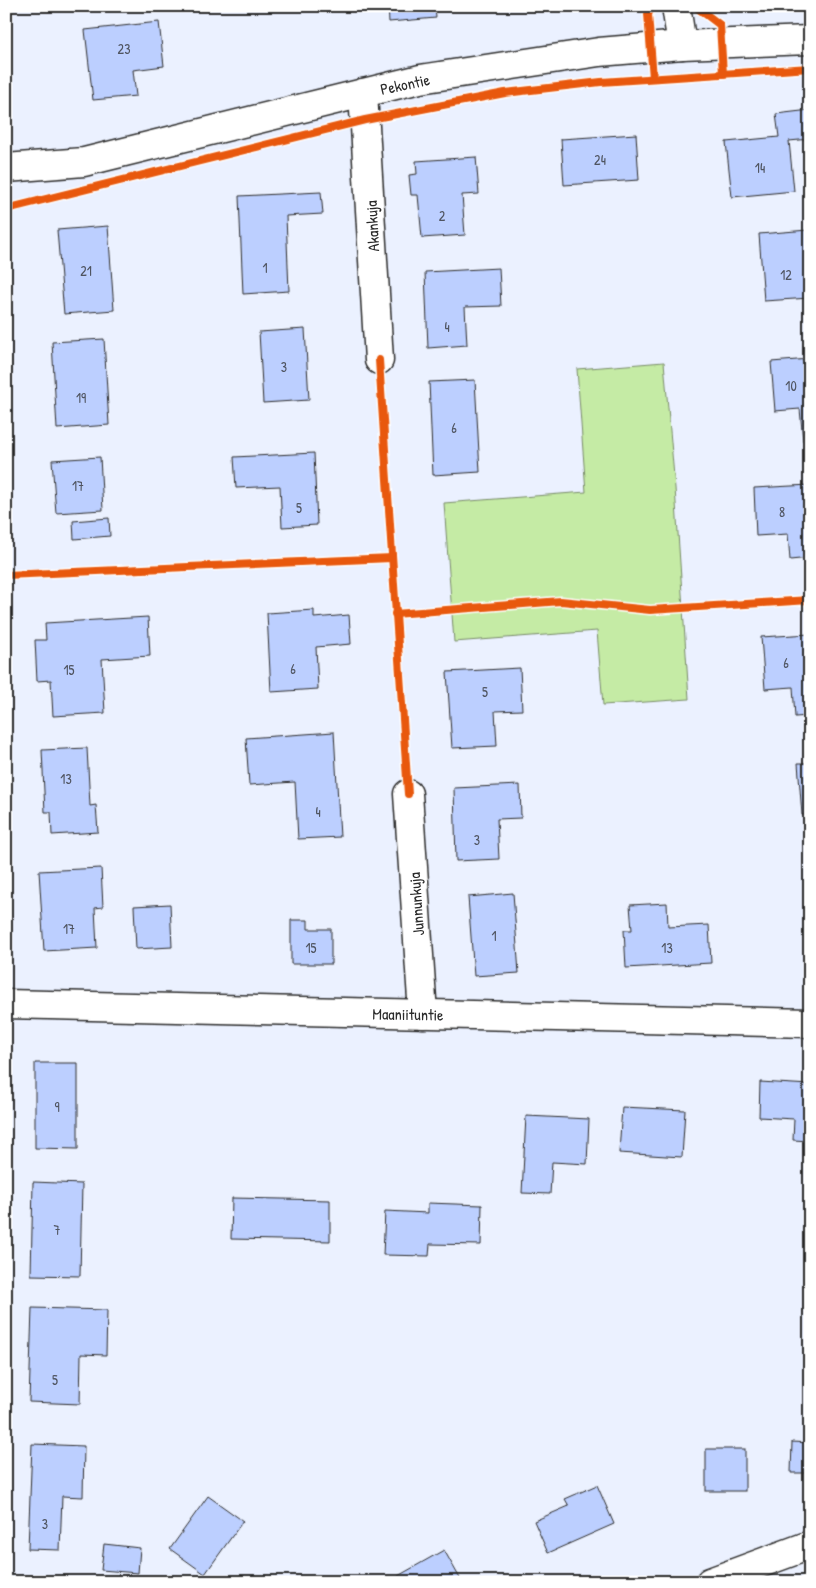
<svg xmlns="http://www.w3.org/2000/svg" width="816" height="1588" font-family="'Patrick Hand',sans-serif">
<style>
.green{fill:#c5eba5;stroke:#788b68}
.building{fill:#bccfff;stroke:#2b2b2b}
.lines{fill:none;stroke-linecap:round;stroke-linejoin:round}
.minor-casing{stroke:#2b2b2b;stroke-width:31}
.minor{stroke:#fff;stroke-width:28}
.cycleway-casing{stroke:#fff;stroke-width:11}
.cycleway{stroke:#e8590c;stroke-width:8}
.labels{text-anchor:middle;dominant-baseline:central;stroke-width:4.5;stroke-linejoin:round;paint-order:stroke}
.number-label{font-size:14px;fill:#4f5460}
.street-label{font-size:16px;fill:#2b2b2b;stroke:#fff}
</style>
<rect width="100%" height="100%" fill="#ebf1ff"/>
<filter id="ink" filterUnits="userSpaceOnUse"><feTurbulence type="fractalNoise" baseFrequency=".02" numOctaves="2"/><feDisplacementMap in="SourceGraphic" scale="10" xChannelSelector="R" yChannelSelector="G"/><feConvolveMatrix kernelMatrix="1 2 1 2 8 2 1 2 1" color-interpolation-filters="sRGB"/></filter>
<g filter="url(#ink)">
<!-- green -->
<polygon class="green" points="664,362 675,488 689,699 603,705 597,631 454,642 444,503 586,492 577,369"/>
<!-- building -->
<g class="building">
<polygon points="388,6 435,6 436,18 389,22"/>
<polygon points="159,22 164,66 133,70 136,96 93,100 85,30"/>
<polygon points="810,110 810,139 789,141 794,191 732,197 726,142 779,137 776,114"/>
<polygon points="636,134 639,180 564,185 561,139"/>
<polygon points="476,157 479,194 462,195 465,235 422,238 418,195 411,195 409,175 417,174 416,161"/>
<polygon points="321,192 323,214 286,216 289,291 243,294 239,196"/>
<polygon points="108,226 114,310 64,314 57,230"/>
<polygon points="808,230 810,298 764,301 759,234"/>
<polygon points="499,268 501,306 465,307 467,345 428,348 425,272"/>
<polygon points="305,329 309,400 263,403 259,332"/>
<polygon points="104,339 109,425 57,429 52,342"/>
<polygon points="810,359 810,440 803,441 800,409 775,411 771,362"/>
<polygon points="475,380 480,472 433,475 429,382"/>
<polygon points="314,453 317,525 282,527 280,486 236,488 234,457"/>
<polygon points="100,457 103,510 56,513 52,460"/>
<polygon points="810,485 810,558 790,560 788,534 756,536 754,488"/>
<polygon points="109,518 110,536 74,539 73,521"/>
<polygon points="314,610 314,618 349,615 351,644 316,647 318,689 271,692 267,613"/>
<polygon points="148,617 150,656 102,659 105,713 53,716 51,680 37,681 35,640 46,640 45,623"/>
<polygon points="810,634 810,716 795,717 793,687 765,689 761,637"/>
<polygon points="520,668 522,710 495,711 497,746 452,748 447,672"/>
<polygon points="334,732 340,837 298,839 295,782 249,785 246,738"/>
<polygon points="87,748 90,806 96,805 98,832 52,835 51,812 45,812 42,750"/>
<polygon points="798,763 810,763 810,814 802,815"/>
<polygon points="520,785 521,818 497,819 499,859 456,861 454,788"/>
<polygon points="101,868 103,907 95,908 97,948 44,951 39,871"/>
<polygon points="513,893 519,973 474,976 468,897"/>
<polygon points="667,903 668,927 709,925 711,963 626,968 624,930 632,930 630,905"/>
<polygon points="170,904 172,947 136,949 134,906"/>
<polygon points="291,920 308,920 308,929 331,929 331,964 291,964"/>
<polygon points="35,1063 78,1063 78,1149 35,1148"/>
<polygon points="760,1082 810,1085 810,1141 793,1140 794,1119 759,1117"/>
<polygon points="622,1107 685,1110 682,1157 619,1153"/>
<polygon points="526,1116 589,1119 587,1164 552,1162 550,1194 522,1193"/>
<polygon points="33,1182 82,1184 80,1276 31,1275"/>
<polygon points="232,1198 330,1200 330,1241 231,1239"/>
<polygon points="428,1203 482,1205 481,1245 430,1244 429,1256 383,1255 385,1211 428,1213"/>
<polygon points="32,1308 107,1310 106,1355 81,1354 80,1404 29,1402"/>
<polygon points="792,1442 810,1443 810,1473 791,1473"/>
<polygon points="32,1444 84,1446 83,1497 62,1496 60,1550 28,1549"/>
<rect x="706" y="1449" width="39" height="42"/>
<polygon points="597,1485 614,1524 548,1553 534,1521 569,1506 565,1499"/>
<polygon points="208,1496 243,1521 205,1574 170,1549"/>
<polygon points="104,1544 140,1548 138,1573 101,1570"/>
<polygon points="444,1550 462,1582 401,1582 398,1576"/>
</g>
<g class="lines">
<!-- minor casing -->
<g class="minor-casing">
<g id="minor">
<polyline points="676,6 682,45"/>
<polyline points="363,93 379,360"/>
<polyline points="6,168 84,162 420,79 599,52 682,45 810,40"/>
<polyline points="408,794 423,1014"/>
<polyline points="6,1004 810,1023"/>
<polyline points="710,1582 810,1545"/>
</g>
</g>
<!-- minor -->
<use href="#minor" class="minor"/>
<!-- cycleway casing -->
<g class="cycleway-casing">
<g id="cycleway">
<polyline points="653,6 648,14 653,78"/>
<polyline points="695,6 720,25 723,74"/>
<polyline points="6,209 365,120 505,93 601,82 810,68"/>
<polyline points="379,360 408,794"/>
<polyline points="6,575 392,558"/>
<polyline points="395,614 561,601 650,610 810,600"/>
</g>
</g>
<!-- cycleway -->
<use href="#cycleway" class="cycleway"/>
</g>
</g>
<g class="labels">
<!-- number labels -->
<g class="number-label">
<text x="124" y="48">23</text>
<text x="600" y="159">24</text>
<text x="760" y="167">14</text>
<text x="442" y="215">2</text>
<text x="265" y="267">1</text>
<text x="86" y="270">21</text>
<text x="786" y="274">12</text>
<text x="447" y="326">4</text>
<text x="284" y="366">3</text>
<text x="791" y="385">10</text>
<text x="81" y="397">19</text>
<text x="454" y="427">6</text>
<text x="78" y="485">17</text>
<text x="299" y="507">5</text>
<text x="782" y="511">8</text>
<text x="786" y="662">6</text>
<text x="293" y="668">6</text>
<text x="69" y="669">15</text>
<text x="485" y="691">5</text>
<text x="66" y="778">13</text>
<text x="318" y="811">4</text>
<text x="477" y="839">3</text>
<text x="69" y="928">17</text>
<text x="494" y="935">1</text>
<text x="311" y="947">15</text>
<text x="667" y="947">13</text>
<text x="57" y="1106">9</text>
<text x="57" y="1229">7</text>
<text x="55" y="1379">5</text>
<text x="45" y="1523">3</text>
</g>
<!-- street labels -->
<g class="street-label">
<text transform="translate(405 84) rotate(-12)">Pekontie</text>
<text transform="translate(372 226) rotate(-93)">Akankuja</text>
<text transform="translate(416 904) rotate(-94)">Junnunkuja</text>
<text transform="translate(408 1014) rotate(1)">Maaniituntie</text>
</g>
</g>
<!-- margin -->
<rect width="816" height="1588" fill="none" stroke="#fff" stroke-width="25"/>
<rect x="12" y="12" width="791" height="1563" fill="none" stroke="#2b2b2b" stroke-width="2" filter="url(#ink)"/>
</svg>
